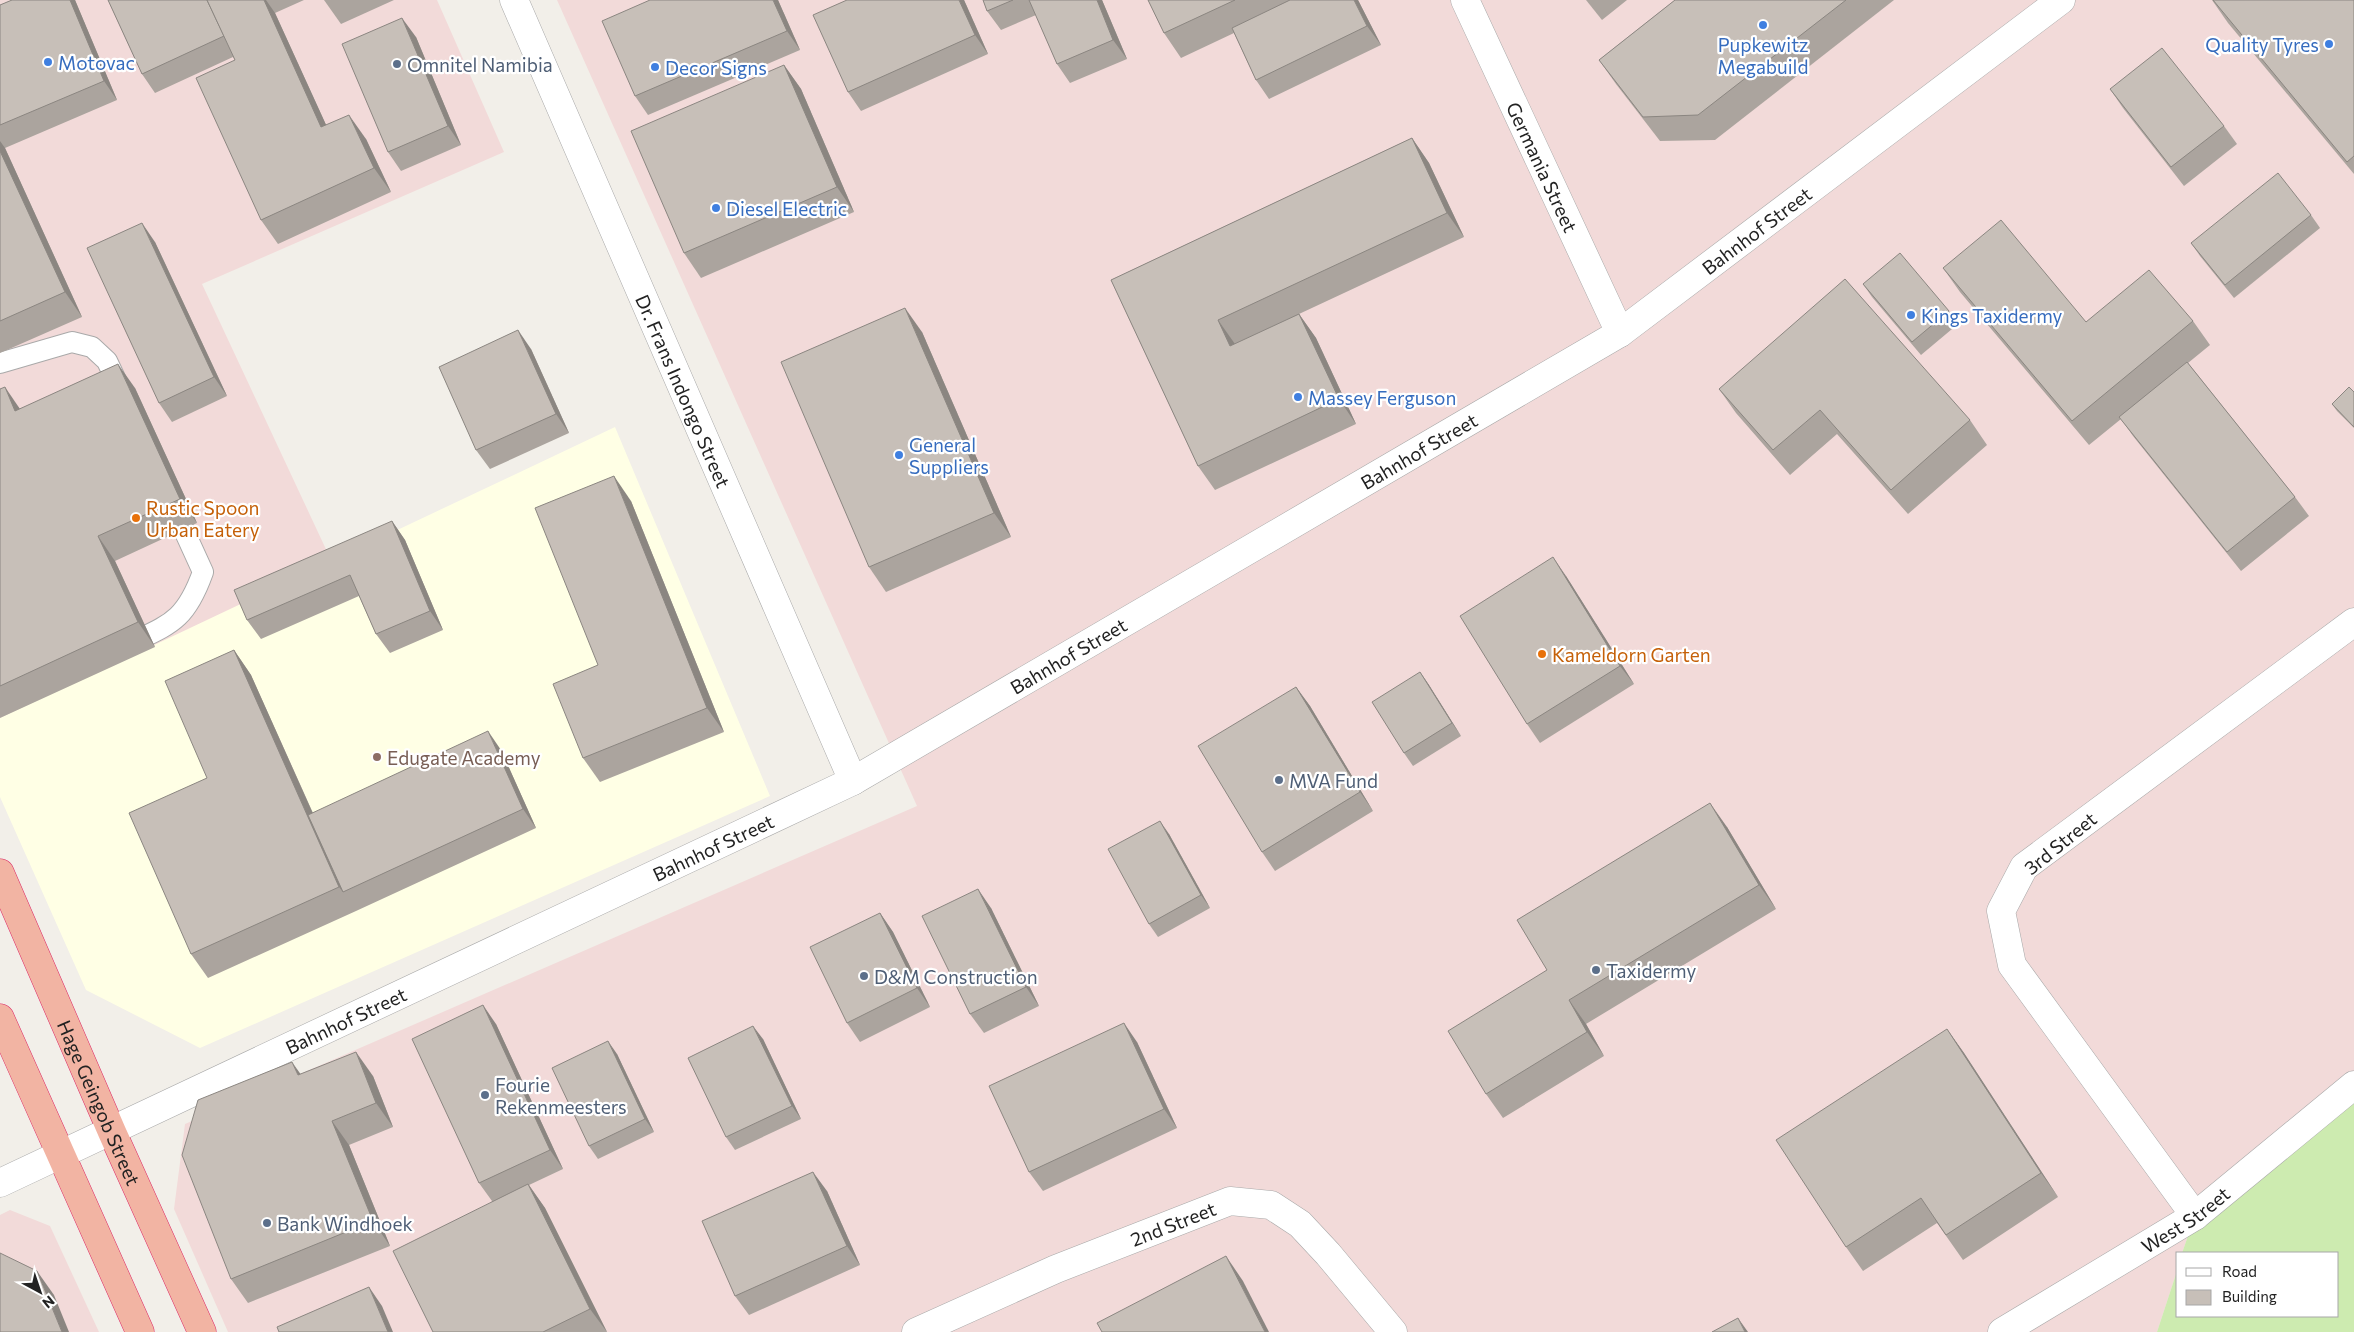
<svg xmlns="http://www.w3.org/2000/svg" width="2354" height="1332" font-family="Commissioner,sans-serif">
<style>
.commercial{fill:#f2dad9}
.education{fill:#ffffe5}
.grass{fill:#cdebb0}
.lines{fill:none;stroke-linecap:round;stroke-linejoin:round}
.service-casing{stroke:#a9a9a9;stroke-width:22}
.minor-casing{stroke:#a9a9a9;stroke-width:29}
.trunk-casing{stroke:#dc2a67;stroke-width:29}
.service{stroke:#fff;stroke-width:20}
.minor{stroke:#fff;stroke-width:28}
.trunk{stroke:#f2b4a3;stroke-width:28}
.wall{fill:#aba49e}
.shaded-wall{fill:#8b8681}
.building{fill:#c7bfb8;stroke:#8b8681}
.shop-dot{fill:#3f7fe0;stroke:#fff;stroke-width:2}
.service-dot{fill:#5c6f8a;stroke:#fff;stroke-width:2}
.food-dot{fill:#e8710a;stroke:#fff;stroke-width:2}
.education-dot{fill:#8d6e63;stroke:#fff;stroke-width:2}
.labels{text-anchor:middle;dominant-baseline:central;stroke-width:4.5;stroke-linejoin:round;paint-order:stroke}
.shop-label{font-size:19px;fill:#366cbe;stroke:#fff;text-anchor:start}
.service-label{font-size:19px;fill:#4e5e75;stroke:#fff;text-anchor:start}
.street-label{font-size:19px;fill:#222;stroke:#fff}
.food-label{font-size:19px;fill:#c56008;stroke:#fff;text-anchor:start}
.education-label{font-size:19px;fill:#785e54;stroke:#fff;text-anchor:start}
</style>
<rect width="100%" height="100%" fill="#f2efe9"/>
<!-- commercial -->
<g class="commercial">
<polygon points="0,0 437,0 504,152 202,284 331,560 155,647 0,718"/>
<polygon points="557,0 2354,0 2354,1085 2195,1216 2182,1253 2178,1253 2178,1268 2157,1332 228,1332 174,1209 185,1124 917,806"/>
<polygon points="10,1210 50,1226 99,1332 0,1332 0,1215"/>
</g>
<!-- education -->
<polygon class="education" points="615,427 770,796 200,1048 86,990 0,797 0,718"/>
<!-- grass -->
<polygon class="grass" points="2354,1082 2354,1332 2157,1332 2178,1268 2178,1316 2338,1316 2338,1253 2182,1253 2195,1216"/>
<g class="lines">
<!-- service casing -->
<g class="service-casing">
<g id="service">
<polyline points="0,363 72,342 92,347 107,361 121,391"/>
<path d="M125,646C170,624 185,622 203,572L172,504"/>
</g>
</g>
<!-- minor casing -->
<g class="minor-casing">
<g id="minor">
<path id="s1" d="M514,0L853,781"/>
<path id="s2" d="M1465,0L1620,333"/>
<path id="s3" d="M0,1183L853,781L1620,333L2061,0"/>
<polyline points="2195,1216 2012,965 2001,911 2024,867 2354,622"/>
<path id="s4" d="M916,1332L1056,1269L1230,1201L1271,1205L1300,1224L1328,1254L1393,1332"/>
<path id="s5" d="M2002,1332L2195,1216L2354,1085"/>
</g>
</g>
<!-- trunk casing -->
<g class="trunk-casing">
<g id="trunk">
<path id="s6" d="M0,873L112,1132L202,1332"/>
<polyline points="0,1018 140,1332"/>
</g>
</g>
<!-- service -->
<use href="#service" class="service"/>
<!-- minor -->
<use href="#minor" class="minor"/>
<!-- trunk -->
<use href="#trunk" class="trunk"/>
</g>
<!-- wall -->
<g class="wall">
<polygon points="12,0 75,0 117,100 5,148 82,317 0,353 0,5"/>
<polygon points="108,0 304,0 275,13 326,125 366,139 391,192 278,244 261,220 235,60 233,57 155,93 142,74"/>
<polygon points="324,0 394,0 341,24"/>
<polygon points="778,0 800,50 648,115 635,96"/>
<polygon points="964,0 988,54 861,111 848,92"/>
<polygon points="983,0 1102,0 1127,59 1070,83 1057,64 1036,15 1001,30 987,11"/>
<polygon points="1148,0 1358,0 1381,45 1269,99 1256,80 1234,33 1181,58 1164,33"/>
<polygon points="1586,0 1627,0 1602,20"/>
<polygon points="1675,0 1894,0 1715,140 1660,141 1616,84 1599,60"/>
<polygon points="2212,0 2354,0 2354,174 2228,23"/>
<polygon points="416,37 461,145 401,171 388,152"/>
<polygon points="784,65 801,89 854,212 701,278 684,253"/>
<polygon points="2110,89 2224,126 2237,144 2184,186 2123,108"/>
<polygon points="1412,138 1429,163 1464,237 1299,314 1316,338 1356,424 1215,490 1198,466 1111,280"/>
<polygon points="2311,215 2320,228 2234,298 2200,256 2191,243"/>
<polygon points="155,242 227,396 172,422 159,403"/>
<polygon points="1943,268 2086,322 2193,321 2210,345 2188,363 2295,497 2309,516 2241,571 2133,436 2121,419 2089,445 1960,292"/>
<polygon points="1863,284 1949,311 1958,324 1921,355 1872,297"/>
<polygon points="922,332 1011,537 886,592 869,567"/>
<polygon points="531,349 569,433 490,469 476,450"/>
<polygon points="135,388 197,523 115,561 155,647 0,718 0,389 20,409"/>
<polygon points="1719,389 1970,420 1987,445 1908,514 1837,434 1790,475 1736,413"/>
<polygon points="2354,392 2354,428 2337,411 2332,404"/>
<polygon points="631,501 724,732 600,782 583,758 598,665"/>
<polygon points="392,521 405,540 443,630 390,653 376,634 359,596 261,639 247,620"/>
<polygon points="1566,576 1634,684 1540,743 1527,724"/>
<polygon points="234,650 251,675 313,813 501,750 536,828 356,911 208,978 191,954 207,778"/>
<polygon points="1420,672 1429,685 1461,736 1413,766 1404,753"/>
<polygon points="1296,687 1310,706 1373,811 1275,871 1262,852"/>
<polygon points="1727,827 1776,909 1586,1024 1604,1056 1503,1118 1486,1094 1547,970"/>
<polygon points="1169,834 1210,908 1158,937 1149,924"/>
<polygon points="991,908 1039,1006 984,1033 970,1014"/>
<polygon points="880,913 893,932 930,1007 860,1042 847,1023"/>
<polygon points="496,1024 563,1169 529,1185 545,1208 607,1332 433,1332 492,1201 479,1183"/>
<polygon points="1947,1029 1964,1053 2058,1197 1963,1260 1937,1223 1863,1271 1846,1247"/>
<polygon points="763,1039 801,1119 735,1150 726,1137"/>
<polygon points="1137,1042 1177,1128 1043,1191 1029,1172"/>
<polygon points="617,1054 654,1132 598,1159 589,1146"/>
<polygon points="300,1074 373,1076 393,1127 349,1145 390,1246 248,1303 231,1279"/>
<polygon points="827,1191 860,1265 749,1315 735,1296"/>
</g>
<!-- shaded-wall -->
<g class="shaded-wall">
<polygon points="70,0 75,0 117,100 104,81"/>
<polygon points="264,0 266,0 275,13 338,151 321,127"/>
<polygon points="773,0 778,0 800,50 787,31"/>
<polygon points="959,0 964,0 988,54 975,35"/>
<polygon points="1097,0 1102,0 1127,59 1113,40"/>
<polygon points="1354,0 1358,0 1381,45 1367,26"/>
<polygon points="402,18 416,37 461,145 448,126"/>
<polygon points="784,65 801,89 854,212 837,187"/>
<polygon points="349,115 366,139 391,192 374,168"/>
<polygon points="1412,138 1429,163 1464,237 1447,213"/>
<polygon points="0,141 5,148 82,317 65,292 0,151"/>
<polygon points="142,223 155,242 227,396 214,377"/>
<polygon points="905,308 922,332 1011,537 994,513"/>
<polygon points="1299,314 1316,338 1356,424 1339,399"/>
<polygon points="1218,320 1235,344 1230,346"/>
<polygon points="518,330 531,349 569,433 556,414"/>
<polygon points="118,364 135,388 197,523 180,499"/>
<polygon points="5,387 22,412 15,411"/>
<polygon points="614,476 631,501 724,732 707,708"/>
<polygon points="392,521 405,540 443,630 430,611"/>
<polygon points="98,536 115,561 155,647 138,622"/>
<polygon points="1553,557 1566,576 1634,684 1620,666"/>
<polygon points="234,650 251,675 347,890 343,892 339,887"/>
<polygon points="1420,672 1429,685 1461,736 1452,723"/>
<polygon points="1296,687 1310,706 1373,811 1360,792"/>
<polygon points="488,731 501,750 536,828 523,809"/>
<polygon points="1710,803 1727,827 1776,909 1759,885"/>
<polygon points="1160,821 1169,834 1210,908 1201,895"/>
<polygon points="978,889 991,908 1039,1006 1026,987"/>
<polygon points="880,913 893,932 930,1007 917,988"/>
<polygon points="1569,1000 1586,1024 1604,1056 1587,1032"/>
<polygon points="483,1005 496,1024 563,1169 550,1150"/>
<polygon points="1124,1023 1137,1042 1177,1128 1164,1109"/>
<polygon points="753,1026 763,1039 801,1119 792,1106"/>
<polygon points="1947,1029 1964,1053 2058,1197 2041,1173"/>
<polygon points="608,1041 617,1054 654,1132 645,1119"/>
<polygon points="356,1052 373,1076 393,1127 376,1103"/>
<polygon points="292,1062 309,1086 298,1075"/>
<polygon points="332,1121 349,1145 390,1246 373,1221"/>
<polygon points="813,1172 827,1191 860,1265 847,1246"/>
<polygon points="528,1184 545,1208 607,1332 590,1309"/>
<polygon points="1226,1256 1243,1281 1269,1332 1265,1332"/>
<polygon points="37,1271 54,1295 69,1332 62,1332"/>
<polygon points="369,1287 382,1306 393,1332 388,1332"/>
<polygon points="1738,1318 1748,1332 1745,1332"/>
</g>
<!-- building -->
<g class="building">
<polygon points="12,0 70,0 104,81 0,125 0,5"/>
<polygon points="108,0 207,0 224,36 142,74"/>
<polygon points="207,0 264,0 321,127 349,115 374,168 261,220 196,78 235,60"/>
<polygon points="650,0 773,0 787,31 635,96 602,21"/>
<polygon points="847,0 959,0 975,35 848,92 813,15"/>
<polygon points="983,0 1013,0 987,11"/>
<polygon points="1029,0 1097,0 1113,40 1057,64"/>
<polygon points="1148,0 1235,0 1164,33"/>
<polygon points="1290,0 1354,0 1367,26 1256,80 1232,28"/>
<polygon points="1675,0 1846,0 1698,115 1643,117 1599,60"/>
<polygon points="2213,0 2354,0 2354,156 2347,162"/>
<polygon points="402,18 448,126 388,152 342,44"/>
<polygon points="2162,48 2224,126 2171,167 2110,89"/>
<polygon points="784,65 837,187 684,253 631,131"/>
<polygon points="1412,138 1447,213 1218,320 1230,346 1299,314 1339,399 1198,466 1111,280"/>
<polygon points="0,151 65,292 0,321"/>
<polygon points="2278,173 2311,215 2225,285 2191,243"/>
<polygon points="2001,220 2086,322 2149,270 2193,321 2072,421 1943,268"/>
<polygon points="142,223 214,377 159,403 87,248"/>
<polygon points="1900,253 1949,311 1912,342 1863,284"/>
<polygon points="1845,279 1970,420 1891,490 1820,410 1773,450 1719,389"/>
<polygon points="905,308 994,513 869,567 781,362"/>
<polygon points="518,330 556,414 476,450 439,367"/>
<polygon points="2187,362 2295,497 2227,552 2119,417"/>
<polygon points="118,364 180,499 98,536 138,622 0,686 0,389 5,387 15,411"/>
<polygon points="2349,387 2354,392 2354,427 2332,404"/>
<polygon points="614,476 707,708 583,758 553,684 598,665 535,508"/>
<polygon points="392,521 430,611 376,634 350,575 247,620 234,590"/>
<polygon points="1553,557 1620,666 1527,724 1460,616"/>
<polygon points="234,650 339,887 191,954 129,813 207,778 165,681"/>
<polygon points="1420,672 1452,723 1404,753 1372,702"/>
<polygon points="1296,687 1360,792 1262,852 1198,746"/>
<polygon points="488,731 523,809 343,892 308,815"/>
<polygon points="1710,803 1759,885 1569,1000 1587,1032 1486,1094 1448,1031 1547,970 1517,920"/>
<polygon points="1160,821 1201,895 1149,924 1108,849"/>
<polygon points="978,889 1026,987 970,1014 922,916"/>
<polygon points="880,913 917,988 847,1023 810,947"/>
<polygon points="483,1005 550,1150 479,1183 412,1039"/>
<polygon points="1124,1023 1164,1109 1029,1172 989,1086"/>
<polygon points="753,1026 792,1106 726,1137 688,1058"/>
<polygon points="1947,1029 2041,1173 1946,1235 1921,1198 1846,1247 1776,1140"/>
<polygon points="608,1041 645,1119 589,1146 552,1068"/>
<polygon points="356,1052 376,1103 332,1121 373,1221 231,1279 182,1155 198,1100 292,1062 298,1075"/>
<polygon points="813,1172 847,1246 735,1296 702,1221"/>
<polygon points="528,1184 590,1309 543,1332 433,1332 393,1251"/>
<polygon points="0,1253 37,1271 62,1332 0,1332"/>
<polygon points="1226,1256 1265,1332 1102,1332 1097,1323"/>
<polygon points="369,1287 388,1332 279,1332 277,1327"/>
<polygon points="1738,1318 1745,1332 1712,1332"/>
</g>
<!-- markers -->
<g class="shop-dot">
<circle cx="1763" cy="25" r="5"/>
<circle cx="2329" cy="44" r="5"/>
<circle cx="48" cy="62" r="5"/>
<circle cx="655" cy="67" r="5"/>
<circle cx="716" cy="208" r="5"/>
<circle cx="1911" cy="315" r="5"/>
<circle cx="1298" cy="397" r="5"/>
<circle cx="899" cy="455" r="5"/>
</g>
<g class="service-dot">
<circle cx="397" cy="64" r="5"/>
<circle cx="1279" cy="780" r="5"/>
<circle cx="1596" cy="970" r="5"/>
<circle cx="864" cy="976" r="5"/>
<circle cx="485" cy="1095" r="5"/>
<circle cx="267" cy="1223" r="5"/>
</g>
<g class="food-dot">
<circle cx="136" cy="518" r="5"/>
<circle cx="1542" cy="654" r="5"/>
</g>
<circle class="education-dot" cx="377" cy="757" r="5"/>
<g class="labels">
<!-- shop labels -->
<g class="shop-label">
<text x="1763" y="44" text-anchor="middle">Pupkewitz<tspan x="1763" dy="22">Megabuild</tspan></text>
<text x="2319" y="44" text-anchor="end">Quality Tyres</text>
<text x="58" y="62">Motovac</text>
<text x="665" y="67">Decor Signs</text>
<text x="726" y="208">Diesel Electric</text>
<text x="1921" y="315">Kings Taxidermy</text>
<text x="1308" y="397">Massey Ferguson</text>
<text x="909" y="444">General<tspan x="909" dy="22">Suppliers</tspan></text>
</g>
<!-- service labels -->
<g class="service-label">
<text x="407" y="64">Omnitel Namibia</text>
<text x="1289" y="780">MVA Fund</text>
<text x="1606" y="970">Taxidermy</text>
<text x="874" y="976">D&amp;M Construction</text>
<text x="495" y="1084">Fourie<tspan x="495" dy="22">Rekenmeesters</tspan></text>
<text x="277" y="1223">Bank Windhoek</text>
</g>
<!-- street labels -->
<g class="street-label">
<text stroke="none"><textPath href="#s2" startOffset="184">Germania Street</textPath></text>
<text stroke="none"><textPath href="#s3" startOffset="2002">Bahnhof Street</textPath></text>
<text stroke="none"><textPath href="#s1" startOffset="426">Dr. Frans Indongo Street</textPath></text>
<text stroke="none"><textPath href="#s3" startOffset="1598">Bahnhof Street</textPath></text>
<text stroke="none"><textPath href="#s3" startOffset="1192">Bahnhof Street</textPath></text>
<text transform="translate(2060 843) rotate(-39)">3rd Street</text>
<text stroke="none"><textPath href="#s3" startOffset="788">Bahnhof Street</textPath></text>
<text stroke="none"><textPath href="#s3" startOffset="382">Bahnhof Street</textPath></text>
<text stroke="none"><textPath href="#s6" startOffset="250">Hage Geingob Street</textPath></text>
<text stroke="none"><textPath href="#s5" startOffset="215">West Street</textPath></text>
<text stroke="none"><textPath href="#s4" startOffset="279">2nd Street</textPath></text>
</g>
<!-- food labels -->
<g class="food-label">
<text x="146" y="507">Rustic Spoon<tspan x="146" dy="22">Urban Eatery</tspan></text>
<text x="1552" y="654">Kameldorn Garten</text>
</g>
<!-- education labels -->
<g class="education-label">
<text x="387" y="757">Edugate Academy</text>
</g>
</g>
<!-- legend -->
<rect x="2176" y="1252" width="162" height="65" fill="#ffffff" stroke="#a7a7a7"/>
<rect x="2186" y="1268" width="25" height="8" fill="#ffffff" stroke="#a7a7a7"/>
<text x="2222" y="1277" font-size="15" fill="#222222">Road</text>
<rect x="2186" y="1290" width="25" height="15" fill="#c7bfb8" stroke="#a7a7a7"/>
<text x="2222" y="1302" font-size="15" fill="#222222">Building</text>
<!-- north arrow -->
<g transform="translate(40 1292) rotate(140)" stroke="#ffffff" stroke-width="4" paint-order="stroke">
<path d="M0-4L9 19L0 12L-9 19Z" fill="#222222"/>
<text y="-8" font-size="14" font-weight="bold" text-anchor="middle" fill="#222222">N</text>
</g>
</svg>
